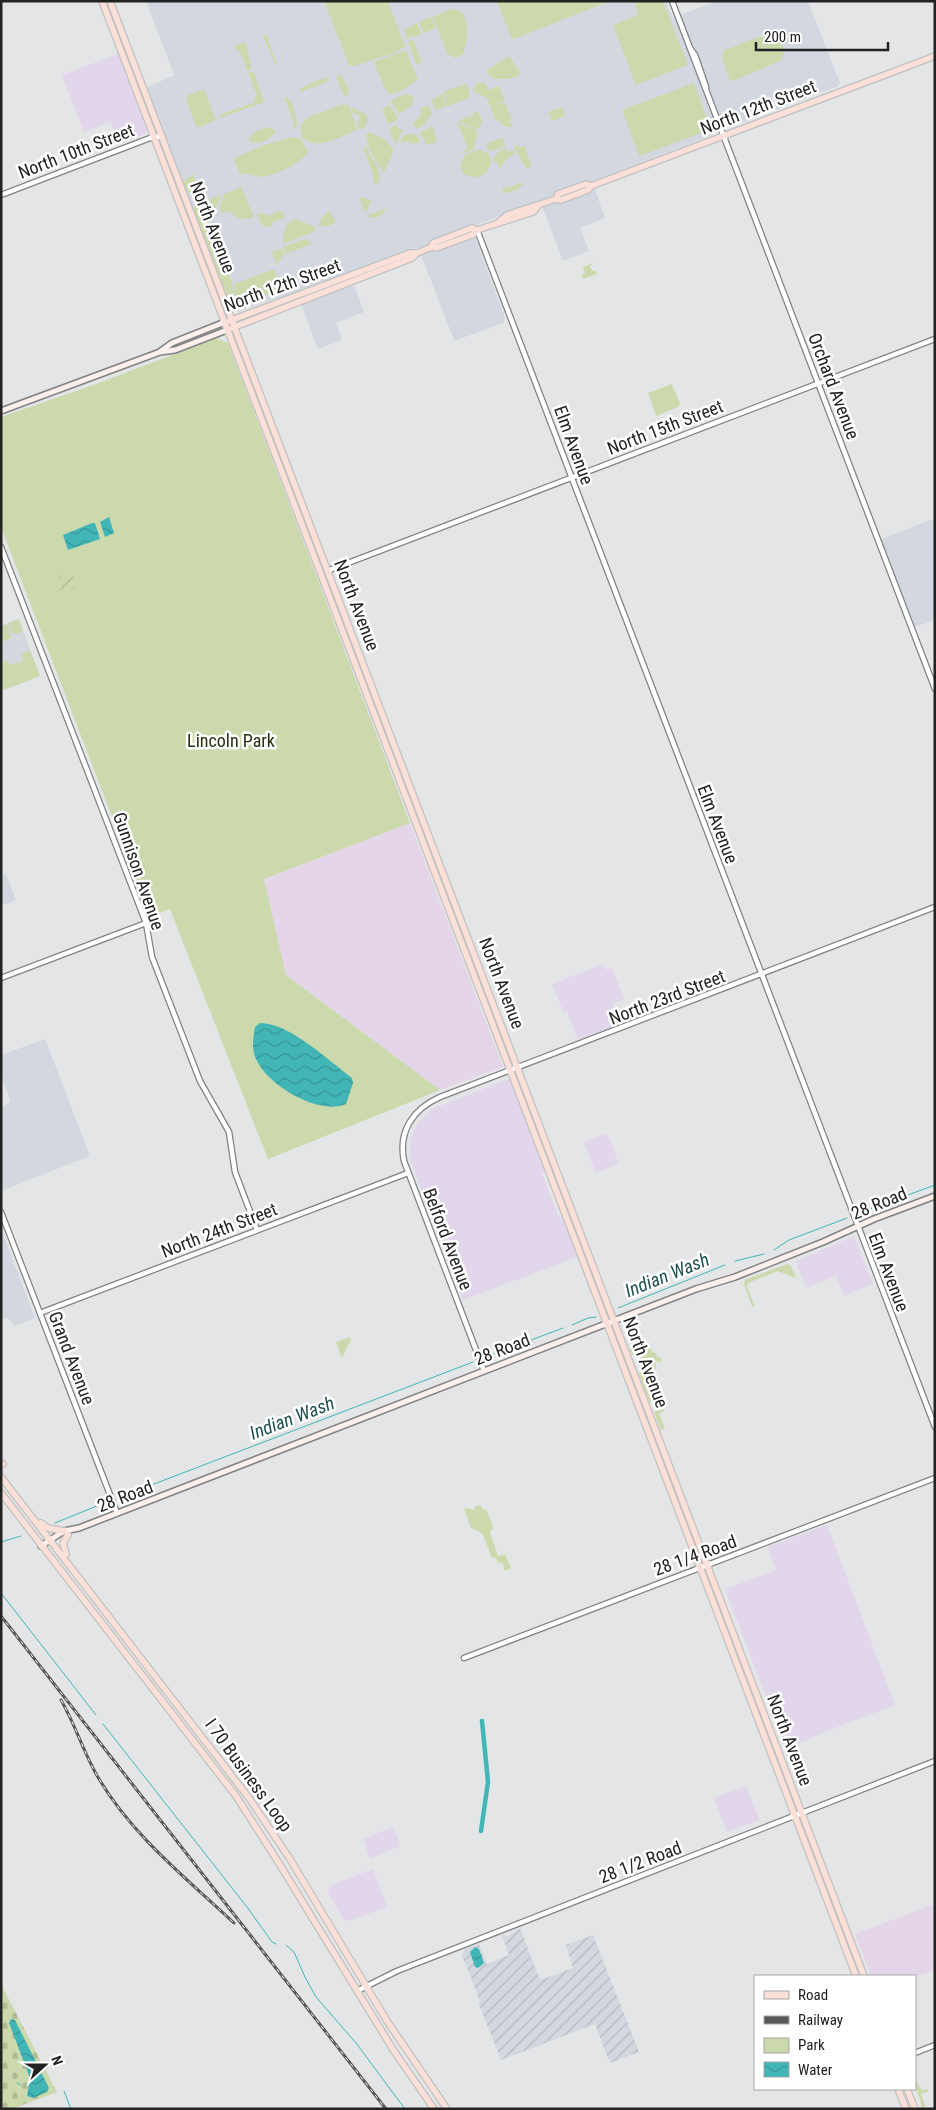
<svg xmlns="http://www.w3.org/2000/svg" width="936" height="2110" font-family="'Roboto Condensed',sans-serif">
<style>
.commercial{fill:#e1d6eb}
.industrial{fill:url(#industrial-furrows)}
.built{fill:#d3d8e0}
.medical{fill:#e5d5e8}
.green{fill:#cbd9ac}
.cemetery{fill:url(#cemetery-stones)}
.garden{fill:url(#garden-furrows)}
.water{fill:url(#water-waves)}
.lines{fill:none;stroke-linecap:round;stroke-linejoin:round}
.stream{stroke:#42b6b7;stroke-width:1}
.canal{stroke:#42b6b7;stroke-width:4.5}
.tertiary-casing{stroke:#818284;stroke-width:7}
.secondary-casing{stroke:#818284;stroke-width:8}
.primary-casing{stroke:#c1c1c1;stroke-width:8}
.tertiary{stroke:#fff;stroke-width:4.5}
.secondary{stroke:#fdefec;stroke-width:5}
.primary{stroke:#fbe0d9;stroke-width:5.5}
.rail-casing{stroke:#585859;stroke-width:3}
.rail{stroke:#fff;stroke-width:1;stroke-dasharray:4;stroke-linecap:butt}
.labels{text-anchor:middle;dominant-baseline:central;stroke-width:5;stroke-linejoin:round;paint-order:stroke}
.street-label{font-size:18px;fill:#222223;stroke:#fff}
.park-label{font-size:18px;fill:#27300f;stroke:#fff}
.water-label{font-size:19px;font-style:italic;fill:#205252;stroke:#fff}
</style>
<defs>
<pattern id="industrial-furrows" width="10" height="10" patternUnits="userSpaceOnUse" patternTransform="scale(1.25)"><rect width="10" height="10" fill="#d3d8e0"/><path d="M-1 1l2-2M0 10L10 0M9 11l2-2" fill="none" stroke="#b5b9c0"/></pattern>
<pattern id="cemetery-stones" width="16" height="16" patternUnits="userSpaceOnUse" patternTransform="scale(1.25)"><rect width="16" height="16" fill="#cbd9ac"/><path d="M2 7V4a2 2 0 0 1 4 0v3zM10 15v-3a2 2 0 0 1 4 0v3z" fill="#aeba94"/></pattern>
<pattern id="garden-furrows" width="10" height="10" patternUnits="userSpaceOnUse" patternTransform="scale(1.25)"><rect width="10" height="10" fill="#cbd9ac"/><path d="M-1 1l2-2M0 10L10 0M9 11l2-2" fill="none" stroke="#aeba94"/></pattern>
<pattern id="water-waves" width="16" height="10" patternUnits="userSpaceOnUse" patternTransform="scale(1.25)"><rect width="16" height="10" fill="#42b6b7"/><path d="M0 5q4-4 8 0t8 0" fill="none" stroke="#379494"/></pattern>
</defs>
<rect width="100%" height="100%" fill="#e4e5e7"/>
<!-- commercial -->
<g class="commercial">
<polygon points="118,54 147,130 145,134 120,144 111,122 84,132 62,75"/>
<polygon points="601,965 607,970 612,968 624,999 613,1004 620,1024 578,1040 567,1012 564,1013 552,984"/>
<polygon points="508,1079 510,1080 544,1171 542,1173 559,1217 562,1216 577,1257 463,1300 412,1165 410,1157 410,1140 417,1124 430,1110"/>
<polygon points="607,1133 619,1164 596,1173 584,1142"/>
<polygon points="854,1236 873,1284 844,1296 836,1276 806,1288 796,1261"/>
<polygon points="827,1525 895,1705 832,1729 786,1749 725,1589 776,1570 768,1547"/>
<polygon points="746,1786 759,1820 727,1832 714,1798"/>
<polygon points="393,1827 399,1841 399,1846 370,1859 363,1839"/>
<polygon points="373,1869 387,1907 349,1921 343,1919 328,1892 330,1885"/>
</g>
<!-- industrial -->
<polygon class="industrial" points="520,1928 540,1980 573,1968 566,1945 593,1935 639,2052 610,2063 595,2024 501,2060 478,2002 480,2001 462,1955 465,1949 479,1944 487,1964 509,1955 502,1935 508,1936"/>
<!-- built -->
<g class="built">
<polygon points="146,1 666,1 673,18 717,1 808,1 840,83 838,86 731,127 725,125 715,129 712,135 592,181 605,218 580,228 589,251 563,261 540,201 471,227 505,318 503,323 457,340 454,340 418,247 347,275 351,286 355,287 364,312 336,323 342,340 318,349 297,293 267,301 238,312 231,309 146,88 174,75"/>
<polygon points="935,518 935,620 915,627 881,539"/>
<polygon points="19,619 40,676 1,691 1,626"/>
<polygon points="6,874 16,900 1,906 1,876"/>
<polygon points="45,1039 90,1156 1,1191 1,1107 11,1102 1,1076 1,1055"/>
<polygon points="1,1229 35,1318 15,1326 8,1318 1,1319"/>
</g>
<!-- medical -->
<g class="medical">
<polygon points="410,823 503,1067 440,1090 286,975 264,879"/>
<polygon points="935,1904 935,1970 915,1977 871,1976 855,1934"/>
</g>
<!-- green -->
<g class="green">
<polygon points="324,1 388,1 405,47 392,54 353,66 349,65"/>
<polygon points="497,1 610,1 514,39 511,37"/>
<polygon points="641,1 663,1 688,65 636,85 613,25 638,15 635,3"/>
<path d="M452,9L462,12C471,25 466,40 464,53L455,59L453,55L448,56L433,17Z"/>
<polygon points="431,17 436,28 424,33 419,22"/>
<polygon points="417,23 422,34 407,39 404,30"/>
<polygon points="266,34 277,64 275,64 263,35"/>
<polygon points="768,35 778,39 781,46 783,45 784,53 780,61 733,81 730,80 722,59 723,51 750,40"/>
<polygon points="413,39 422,62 416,64 408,42"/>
<path d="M245,42C249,51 249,60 252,68L248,71L239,50L236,51L234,46Z"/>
<path d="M404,51H406L418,79C412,85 399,94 389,94L385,89L374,62Z"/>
<polygon points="509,56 520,72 519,76 508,79 493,79 487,73 487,70"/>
<polygon points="353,69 341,74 349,90 346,97 342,92 336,77"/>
<polygon points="254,72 264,102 220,118 219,115 255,102 254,98 257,96 248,73"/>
<polygon points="330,77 327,82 300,92 299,89 316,81"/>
<polygon points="476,83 484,83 489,90 499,86 505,101 494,105 505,103 512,121 508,121 509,123 513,123 510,128 502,125 499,120 496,121 487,98 473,91"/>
<polygon points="694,83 710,126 709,130 639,156 622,110"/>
<polygon points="465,84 470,91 469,98 446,107 445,91"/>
<polygon points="204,89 216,120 197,128 186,100 188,95"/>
<polygon points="444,93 445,107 435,110 432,100"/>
<polygon points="404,94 414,96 411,106 399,114 390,101"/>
<polygon points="287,97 292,103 298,124 292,131 294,124 286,101 284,99 280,100"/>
<path d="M344,104L349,106L357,130C340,136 318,152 302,137L300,126L308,117Z"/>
<polygon points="389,105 398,117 396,121 388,124 382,109"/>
<polygon points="425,106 429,107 432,114 424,125 417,129 413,124 420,116 421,108"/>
<polygon points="351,107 366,114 368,120 364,129 359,129 357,124 360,117 358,114 354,115"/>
<polygon points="562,107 565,116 552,121 548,112"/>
<polygon points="478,111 483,122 480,124 481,127 475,129 458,121 469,116 473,117 473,113"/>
<polygon points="457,123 476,130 477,133 474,149 462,154 462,152 468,148"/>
<polygon points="396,125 399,129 403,129 396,145 389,129"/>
<polygon points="433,126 437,142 427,145 420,133"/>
<path d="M270,127L276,131C270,140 259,146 249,141L250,136L256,131Z"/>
<polygon points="369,132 384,139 394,150 384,173 370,151 366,136"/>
<polygon points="417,134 420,141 416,144 408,142 400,143 403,135"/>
<path d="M292,137L301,139L308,151C305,162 272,177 260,177C253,176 248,173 240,174L233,159L264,145Z"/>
<polygon points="503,137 505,146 495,150 485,150 488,147 486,144"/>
<polygon points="518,145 519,148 524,146 532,166 526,169 514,147"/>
<path d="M363,146L366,147C371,159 385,170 378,185L373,182V174Z"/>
<path d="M506,148L507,152L513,150L515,153L507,159L500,169L496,161L493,163C494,155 498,150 506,148Z"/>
<path d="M475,150C506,149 487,190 463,173L460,166L465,155Z"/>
<polygon points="193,174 198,189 190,194 183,182"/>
<path d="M522,182L523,185C518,190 510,193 503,193L502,188L511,187Z"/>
<path d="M241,187L254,217C242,221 238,220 230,211L222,213L219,208L224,194Z"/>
<polygon points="221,195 216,209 208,213 207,217 232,283 234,302 230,303 193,208 195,205"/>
<polygon points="359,197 372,200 366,212 365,212"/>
<path d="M387,208C380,218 377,219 365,216Z"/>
<polygon points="278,210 280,213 284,212 284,218 271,223 272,226 265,227 261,224 257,214 262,213 270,216"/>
<polygon points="329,211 336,222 329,226 319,226 321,219"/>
<path d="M296,219L315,227V231L283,244C283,233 284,222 296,219Z"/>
<polygon points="305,239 313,244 285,254 283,247"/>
<polygon points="281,248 284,255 276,265 272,252"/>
<polygon points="593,263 590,266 592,271 595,270 597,274 583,279 582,275 585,273 583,267"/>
<path d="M274,269L283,293C276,294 269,294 263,296C253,298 245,305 235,300L234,284Z"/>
<polygon points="217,338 228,343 410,823 264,879 286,975 440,1090 268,1159 170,909 150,916 1,527 1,417 96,384"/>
<polygon points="672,384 680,404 678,407 656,416 648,393"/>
<polygon points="19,619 23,631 17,634 12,633 8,623"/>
<polygon points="7,624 12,638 5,641 1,639 1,626"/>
<polygon points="30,650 40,676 1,691 1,663 8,660 10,665 23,661 21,654"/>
<polygon points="787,1264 791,1266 796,1278 778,1271 748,1283 747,1287 755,1307 752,1306 744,1284 745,1280"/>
<polygon points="350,1337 351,1340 342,1358 336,1342"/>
<polygon points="642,1344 651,1349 652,1352 656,1353 657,1357 662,1359 660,1363 651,1358 646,1360 632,1354 629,1349"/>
<polygon points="651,1360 656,1362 655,1372 650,1374 649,1384 663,1392 664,1397 651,1402 649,1401 639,1374 644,1362"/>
<polygon points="663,1408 664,1411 659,1414 665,1428 661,1430 654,1412"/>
<polygon points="481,1505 482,1508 487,1511 493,1527 490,1533 498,1556 505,1554 511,1568 505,1571 502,1562 499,1564 495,1557 492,1558 482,1533 471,1528 464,1509 468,1508 474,1510 476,1506"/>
<polygon points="732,1538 736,1542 719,1549 716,1545 719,1555 713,1557 708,1554 707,1548"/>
<path d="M915,2079L922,2090L928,2089L929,2091L921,2094L926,2109H922C921,2097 915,2091 915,2079Z"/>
</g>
<!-- cemetery -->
<polygon class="cemetery" points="1,1984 57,2092 12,2109 1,2109"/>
<!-- garden -->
<circle class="garden" cx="67" cy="583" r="9"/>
<!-- water -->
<g class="water">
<polygon points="109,517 114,533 105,537 100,522"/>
<polygon points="92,523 95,523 100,539 68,550 63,535"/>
<path d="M260,1023C290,1023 329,1061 352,1078L353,1083L346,1104C319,1116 268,1085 257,1061C251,1050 253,1039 255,1027Z"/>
<polygon points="475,1947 479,1949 484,1963 478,1968 475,1967 470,1952"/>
<polygon points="11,2019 15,2020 49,2088 47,2092 33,2098 27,2096 30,2078 9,2023"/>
</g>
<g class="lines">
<!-- stream -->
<g class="stream">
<polyline points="859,1213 935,1185"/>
<polyline points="774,1250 789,1240 847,1218"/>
<polyline points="735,1261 764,1254"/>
<polyline points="618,1308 725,1265"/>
<polyline points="572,1325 588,1318 596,1317"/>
<polyline points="486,1357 563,1328"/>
<polyline points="120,1497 473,1362"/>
<polyline points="55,1523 104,1503"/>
<polyline points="1,1542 21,1536"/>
<polyline points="1,1593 96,1715"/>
<polyline points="103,1724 247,1907 272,1942 276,1944"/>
<polyline points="286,1945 294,1952 305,1977 316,1997 356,2043 405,2109"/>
<polyline points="17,2083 21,2085"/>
<polyline points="64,2091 71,2109"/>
</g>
<!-- canal -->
<polyline class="canal" points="481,1831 488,1782 482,1721"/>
<!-- tertiary casing -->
<g class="tertiary-casing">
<g id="tertiary">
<polyline points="672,1 935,689"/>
<polyline points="690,48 695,55 706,87"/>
<polyline points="1,195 150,138 162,136"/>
<polyline points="477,230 935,1427"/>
<polyline points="1,547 146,923 152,957 200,1081 229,1132 235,1172 257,1230"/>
<polyline points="327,571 935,339"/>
<polyline points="1,978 146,923"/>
<polyline points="1,1212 117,1513"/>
<polyline points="40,1313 408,1173"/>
<path d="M484,1371L404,1161C398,1131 413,1109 440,1097L935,907"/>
<polyline points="464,1658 935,1478"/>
<polyline points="357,1991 397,1971 935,1761"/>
<polyline points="915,2053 935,2045"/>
</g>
</g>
<!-- secondary casing -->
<g class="secondary-casing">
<g id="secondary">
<polyline points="161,351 172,343 225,322"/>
<polyline points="1,411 160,352 175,350 227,330"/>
<polyline points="41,1546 64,1531 79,1528 164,1495 696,1289 735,1277 823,1242 874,1219 935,1196"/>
</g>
</g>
<!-- primary casing -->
<g class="primary-casing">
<g id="primary">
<polyline points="102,1 856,1976"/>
<polyline points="110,1 864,1976"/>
<polyline points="591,186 935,56"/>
<polyline points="499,222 507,215 556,199 558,194 586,184 591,186 588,190 561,200 556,199"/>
<polyline points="477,230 533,212 538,206"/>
<polyline points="229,321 410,253 417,253"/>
<polyline points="232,328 412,258 417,253 432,247 436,248 472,235 477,230 472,228 433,243 432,247"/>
<polyline points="1,1465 3,1464"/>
<polyline points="1,1477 249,1798 290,1859 387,2021 447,2109"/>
<polyline points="1,1493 236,1796 280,1865 394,2051 434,2109"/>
<polyline points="41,1523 48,1528 64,1531"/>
<polyline points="66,1554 63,1543 68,1535"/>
<polyline points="898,2089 906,2109"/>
<polyline points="907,2089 915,2109"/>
</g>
</g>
<!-- tertiary -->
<use href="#tertiary" class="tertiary"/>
<!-- secondary -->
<use href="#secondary" class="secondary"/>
<!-- primary -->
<use href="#primary" class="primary"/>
<!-- rail casing -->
<g class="rail-casing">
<g id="rail">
<polyline points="1,1616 386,2109"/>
<path d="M61,1700C76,1726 84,1754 99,1779C133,1836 186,1878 234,1923"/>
</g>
</g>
<!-- rail -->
<use href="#rail" class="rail"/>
</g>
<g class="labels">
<!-- street labels -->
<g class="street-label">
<text transform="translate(758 107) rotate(-21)">North 12th Street</text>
<text transform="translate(76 151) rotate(-21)">North 10th Street</text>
<text transform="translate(213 227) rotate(69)">North Avenue</text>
<text transform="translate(282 285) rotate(-20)">North 12th Street</text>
<text transform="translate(834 386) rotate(69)">Orchard Avenue</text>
<text transform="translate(665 427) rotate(-21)">North 15th Street</text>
<text transform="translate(574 445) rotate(70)">Elm Avenue</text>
<text transform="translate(357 605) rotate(69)">North Avenue</text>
<text transform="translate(718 824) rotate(69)">Elm Avenue</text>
<text transform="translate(139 871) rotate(71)">Gunnison Avenue</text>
<text transform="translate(502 983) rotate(69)">North Avenue</text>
<text transform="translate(667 997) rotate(-21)">North 23rd Street</text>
<text transform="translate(879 1203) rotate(-22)">28 Road</text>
<text transform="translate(219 1230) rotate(-21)">North 24th Street</text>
<text transform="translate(448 1239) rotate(69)">Belford Avenue</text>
<text transform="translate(889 1272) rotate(69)">Elm Avenue</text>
<text transform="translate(502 1349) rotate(-21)">28 Road</text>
<text transform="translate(72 1358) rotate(69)">Grand Avenue</text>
<text transform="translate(646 1362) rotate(69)">North Avenue</text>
<text transform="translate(125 1496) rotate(-21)">28 Road</text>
<text transform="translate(695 1555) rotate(-20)">28 1/4 Road</text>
<text transform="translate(790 1740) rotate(69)">North Avenue</text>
<text transform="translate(249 1775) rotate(54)">I 70 Business Loop</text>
<text transform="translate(640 1862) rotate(-21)">28 1/2 Road</text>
</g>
<!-- park labels -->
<g class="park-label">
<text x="231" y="740">Lincoln Park</text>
</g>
<!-- water labels -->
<g class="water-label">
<text transform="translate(667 1275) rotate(-22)">Indian Wash</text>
<text transform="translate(292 1418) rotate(-21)">Indian Wash</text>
</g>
</g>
<!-- border -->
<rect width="936" height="2110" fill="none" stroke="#222223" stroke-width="5"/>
<!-- legend -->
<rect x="754" y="1975" width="162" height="115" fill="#ffffff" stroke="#a7a7a7"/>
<rect x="764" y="1991" width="25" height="8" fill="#fbe0d9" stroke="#a7a7a7"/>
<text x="798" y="2000" font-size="15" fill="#222223">Road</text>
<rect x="764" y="2016" width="25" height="8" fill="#585859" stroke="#a7a7a7"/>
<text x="798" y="2025" font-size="15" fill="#222223">Railway</text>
<rect x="764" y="2038" width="25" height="15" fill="#cbd9ac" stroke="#a7a7a7"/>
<text x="798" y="2050" font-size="15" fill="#222223">Park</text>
<rect x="764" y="2062" width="25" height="15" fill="url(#water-waves)" stroke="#a7a7a7"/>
<text x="798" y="2075" font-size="15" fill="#222223">Water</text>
<!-- north arrow -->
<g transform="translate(45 2065) rotate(69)" stroke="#ffffff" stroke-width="4" paint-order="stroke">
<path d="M0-4L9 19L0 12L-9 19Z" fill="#222223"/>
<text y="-8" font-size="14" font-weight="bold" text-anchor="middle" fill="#222223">N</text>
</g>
<!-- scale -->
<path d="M756 42v8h132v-8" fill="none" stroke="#222223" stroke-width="2.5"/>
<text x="764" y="42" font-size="15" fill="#222223" stroke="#ffffff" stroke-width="4" paint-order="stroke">200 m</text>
</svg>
